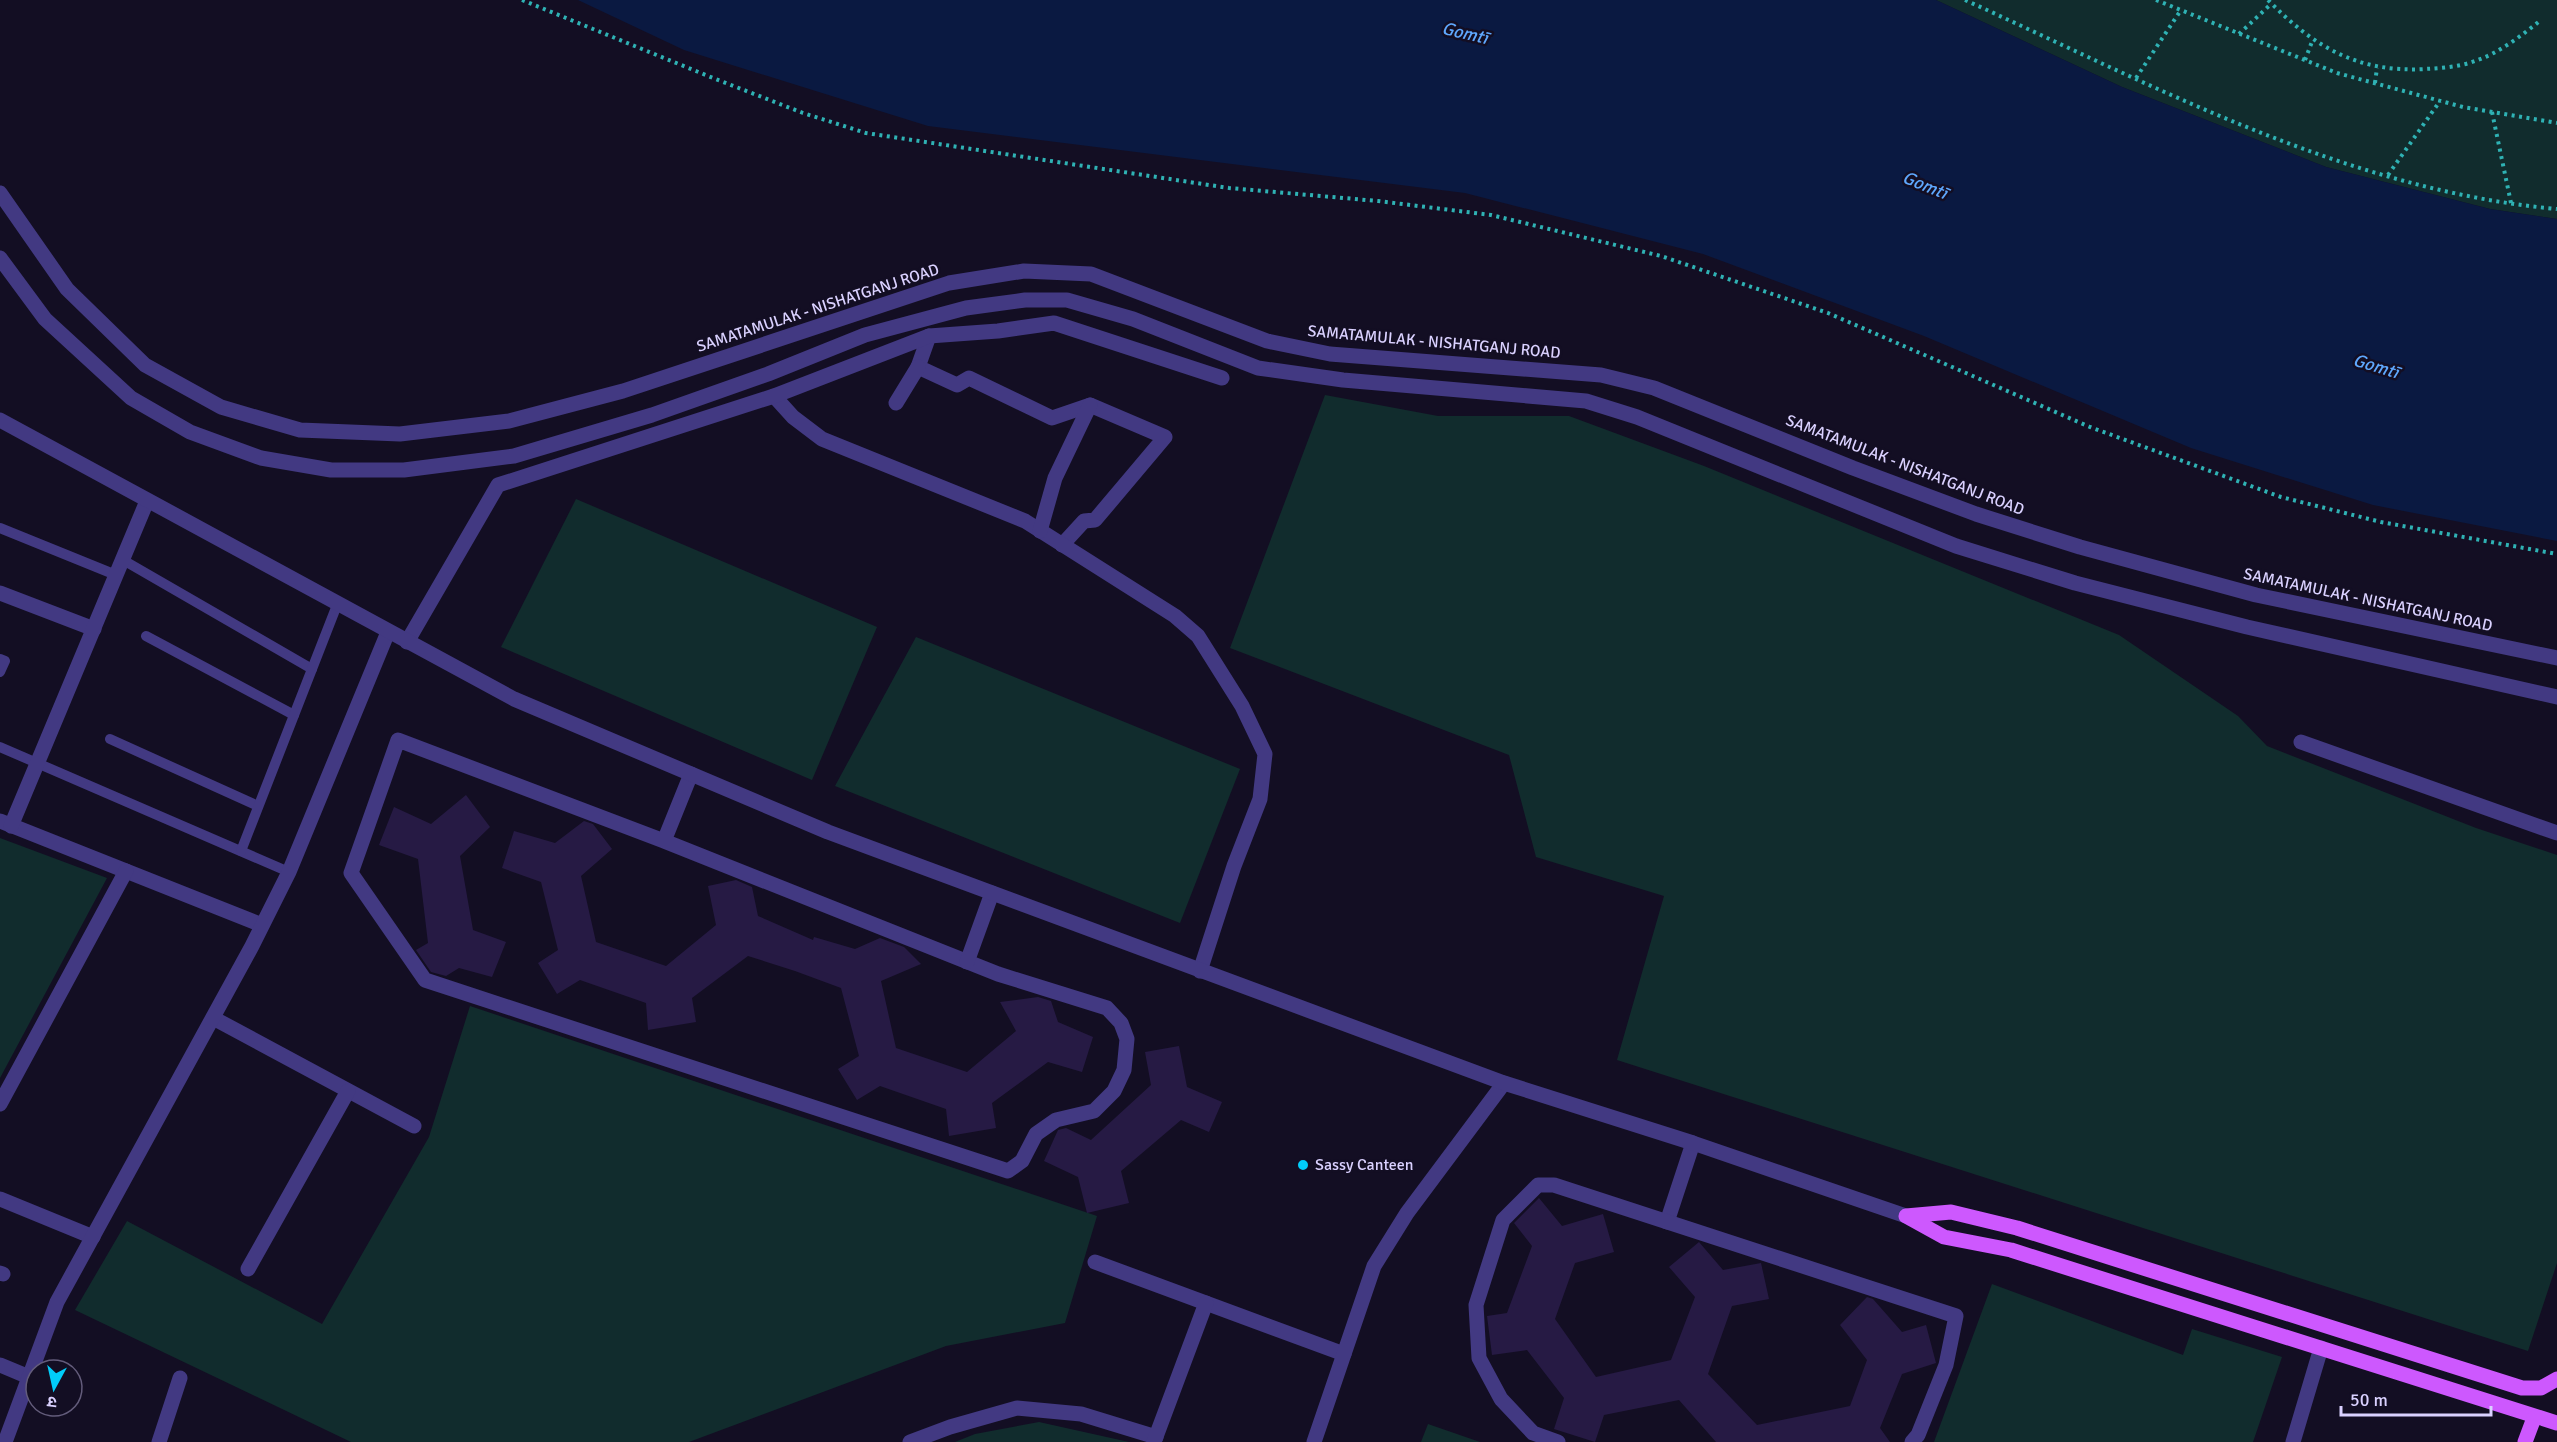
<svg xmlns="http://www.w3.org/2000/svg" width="2557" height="1442" font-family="Signika,'Noto Sans Devanagari',sans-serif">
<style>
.green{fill:#112c2d}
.water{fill:#0a1941}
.building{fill:#261a44}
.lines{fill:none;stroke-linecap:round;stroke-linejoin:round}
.path{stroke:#2fb2b4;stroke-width:4;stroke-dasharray:3 4.5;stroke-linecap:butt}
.service{stroke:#423982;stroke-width:10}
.minor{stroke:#423982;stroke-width:15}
.tertiary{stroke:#423982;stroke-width:15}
.primary{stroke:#cd58fe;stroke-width:15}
.poi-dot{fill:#01cdfa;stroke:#130e23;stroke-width:2}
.labels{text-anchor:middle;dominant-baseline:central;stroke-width:5;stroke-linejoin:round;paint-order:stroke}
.street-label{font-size:16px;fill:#dad1ff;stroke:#130e23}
.poi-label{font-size:16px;fill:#dad1ff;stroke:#130e23;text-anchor:start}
.water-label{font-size:18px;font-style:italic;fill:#5fa8fe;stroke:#130e23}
</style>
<rect width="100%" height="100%" fill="#130e23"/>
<!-- green -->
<g class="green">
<polygon points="1936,0 2557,0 2557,219 2490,209 2326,167 2122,87"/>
<polygon points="1325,395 1438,416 1569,416 1704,466 2119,635 2238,716 2267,746 2476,828 2557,855 2557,1263 2528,1351 1617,1060 1664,896 1536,857 1509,755 1230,648"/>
<polygon points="576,499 877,627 812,780 501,647"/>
<polygon points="916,637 1240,769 1180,923 835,786"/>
<polygon points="0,838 107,878 0,1078"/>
<polygon points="470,1006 1097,1216 1065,1323 946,1346 689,1442 351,1442 75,1310 127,1221 322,1324 429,1137"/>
<polygon points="1992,1284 2183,1355 2192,1329 2282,1357 2253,1442 1934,1442"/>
<polygon points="1039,1422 1129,1442 955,1442 975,1434"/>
<polygon points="1428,1424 1480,1442 1421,1442"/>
</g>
<!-- water -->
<polygon class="water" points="578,0 1936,0 2122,87 2326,167 2490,209 2557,219 2557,541 2373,505 2191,448 1924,336 1703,254 1465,193 928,126 684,50"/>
<!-- building -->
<g class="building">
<polygon points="466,795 490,827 460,856 473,930 506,942 492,977 459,968 446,976 431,972 416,950 428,943 418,859 379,845 394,807 431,824"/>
<polygon points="584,821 593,824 612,849 581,876 596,942 666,966 716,925 708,886 736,880 752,887 758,916 813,940 814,937 855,949 880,938 904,947 921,964 881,981 896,1048 967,1072 1016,1031 1000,1002 1038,997 1051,1001 1058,1022 1093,1037 1082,1072 1048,1062 992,1103 996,1128 949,1136 946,1109 880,1086 857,1100 838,1069 859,1056 841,988 795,971 748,956 692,998 696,1022 648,1030 646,1003 580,980 557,994 538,963 558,950 541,882 502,868 514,831 555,843"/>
<polygon points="1179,1046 1187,1087 1222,1102 1209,1132 1181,1120 1121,1171 1129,1203 1087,1213 1078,1177 1044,1161 1058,1130 1066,1128 1091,1140 1151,1085 1145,1052"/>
<polygon points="1539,1198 1562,1226 1603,1214 1614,1252 1575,1263 1555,1319 1596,1377 1671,1360 1695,1297 1669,1267 1699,1242 1723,1270 1761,1263 1769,1299 1732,1306 1708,1374 1757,1425 1850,1406 1867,1360 1840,1325 1867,1297 1873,1299 1902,1332 1926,1325 1936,1363 1902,1374 1880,1428 1890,1442 1716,1442 1679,1400 1604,1415 1595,1442 1554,1429 1564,1398 1527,1350 1492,1355 1487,1316 1507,1313 1532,1246 1514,1223"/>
</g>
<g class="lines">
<!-- path -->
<g class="path">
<polyline points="522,0 713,78 803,113 866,133 1229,188 1378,201 1491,215 1661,256 1828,313 2090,427 2281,497 2381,522 2557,554"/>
<path d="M1965,0C2155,86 2346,190 2557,209"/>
<polyline points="2156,0 2337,73 2463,107 2557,123"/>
<path d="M2268,0C2314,47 2358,73 2425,69C2441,68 2459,67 2475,61C2499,53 2521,36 2541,20"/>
<polyline points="2239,34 2271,4"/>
<polyline points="2305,60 2313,39"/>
<polyline points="2136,78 2181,10"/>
<polyline points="2375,83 2377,68"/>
<polyline points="2492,112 2511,203"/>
<polyline points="2388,175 2440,101"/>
</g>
<!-- service -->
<g class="service">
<polyline points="0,528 116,575"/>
<polyline points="123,560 312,669"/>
<polyline points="146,636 294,715"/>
<polyline points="0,659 5,661 0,672"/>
<polyline points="110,739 258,806"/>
<polyline points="0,747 289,872"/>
<polyline points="241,851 337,605"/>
</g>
<!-- minor -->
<g class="minor">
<polyline points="929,336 918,367 957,385 969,378 1052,418 1090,405 1165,437 1095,520 1084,521 1062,545"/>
<polyline points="774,396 793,417 822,439 1025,521 1175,616 1198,636 1242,706 1265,754 1260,799 1234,866 1200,971"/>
<polyline points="896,403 918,367"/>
<polyline points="1040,531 1055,478 1090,405"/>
<polyline points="0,593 94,629"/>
<polyline points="407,642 498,485 774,396 929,336 998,331 1054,323 1222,378"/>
<polyline points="2301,742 2557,833"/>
<polyline points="0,821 262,925"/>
<polyline points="11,826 147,501"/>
<polyline points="664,841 998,974 1107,1008 1121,1023 1127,1039 1124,1070 1114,1091 1094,1111 1056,1120 1036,1134 1022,1161 1008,1171 425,980 351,873 398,740 664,841 691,774"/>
<polyline points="967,962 992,893"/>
<polyline points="213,1018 414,1126"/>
<polyline points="0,1104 126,871"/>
<polyline points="0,1199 93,1237"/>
<polyline points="1667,1222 1693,1143"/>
<polyline points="1095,1262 1344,1354"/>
<polyline points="248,1269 348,1091"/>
<polyline points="0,1273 3,1274"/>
<polyline points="0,1365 29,1377"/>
<polyline points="5,1442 57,1302 252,946 289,872 388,632"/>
<polyline points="159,1442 180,1378"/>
<polyline points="910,1442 950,1427 1017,1408 1081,1414 1156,1437"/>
<polyline points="1154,1442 1206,1303"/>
<polyline points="1314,1442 1374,1266 1407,1213 1504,1083"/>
<polyline points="1558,1442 1533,1433 1501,1399 1479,1358 1476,1305 1503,1220 1538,1185 1554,1185 1956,1316 1946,1365 1918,1435 1912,1442"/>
<polyline points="2293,1442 2321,1348"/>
</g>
<!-- tertiary -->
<g class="tertiary">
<polyline points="0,193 67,289 145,365 221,407 300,430 400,434 509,421 623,391 949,283 1024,271 1091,274 1267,341 1330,354 1601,375 1654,388 1853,468 1976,514 2080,547 2256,595 2557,658"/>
<polyline points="0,258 45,319 131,398 190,432 261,458 331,470 404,470 514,456 652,415 768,374 865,335 966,308 1025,300 1067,300 1133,319 1258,368 1343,380 1586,401 1637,417 1956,546 2075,583 2247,627 2557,697"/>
<polyline points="0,420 514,699 828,832 1504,1083 1693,1143 1906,1216"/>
</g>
<!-- primary -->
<g class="primary">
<polyline points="2557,1379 2541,1388 2522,1388 2017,1228 1951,1212 1906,1216 1944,1237 2011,1250 2557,1423"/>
<polyline points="2525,1442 2534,1418"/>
</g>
</g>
<!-- markers -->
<circle class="poi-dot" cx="1303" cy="1165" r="6"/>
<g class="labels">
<!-- street labels -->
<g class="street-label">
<text transform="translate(818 308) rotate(-18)">SAMATAMULAK - NISHATGANJ ROAD</text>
<text transform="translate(1434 342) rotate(5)">SAMATAMULAK - NISHATGANJ ROAD</text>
<text transform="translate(1905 465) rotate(21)">SAMATAMULAK - NISHATGANJ ROAD</text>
<text transform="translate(2368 600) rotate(12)">SAMATAMULAK - NISHATGANJ ROAD</text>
</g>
<!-- poi labels -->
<g class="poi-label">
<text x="1315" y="1165">Sassy Canteen</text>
</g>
<!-- water labels -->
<g class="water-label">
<text transform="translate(1465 33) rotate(13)">Gomtī</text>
<text transform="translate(1925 185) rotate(22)">Gomtī</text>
<text transform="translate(2376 366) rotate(17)">Gomtī</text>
</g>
</g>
<!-- north arrow -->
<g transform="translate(54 1388) rotate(188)"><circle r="28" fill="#130e23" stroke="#635c7b" stroke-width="1.5"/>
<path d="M0-4.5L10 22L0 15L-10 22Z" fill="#01cdfa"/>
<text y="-9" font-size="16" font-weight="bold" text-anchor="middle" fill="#dad1ff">उ</text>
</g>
<!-- scale -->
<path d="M2341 1406v9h150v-9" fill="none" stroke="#dad1ff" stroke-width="3"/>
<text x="2350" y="1406" font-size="18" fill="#dad1ff" stroke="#130e23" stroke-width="4.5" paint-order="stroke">50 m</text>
</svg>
